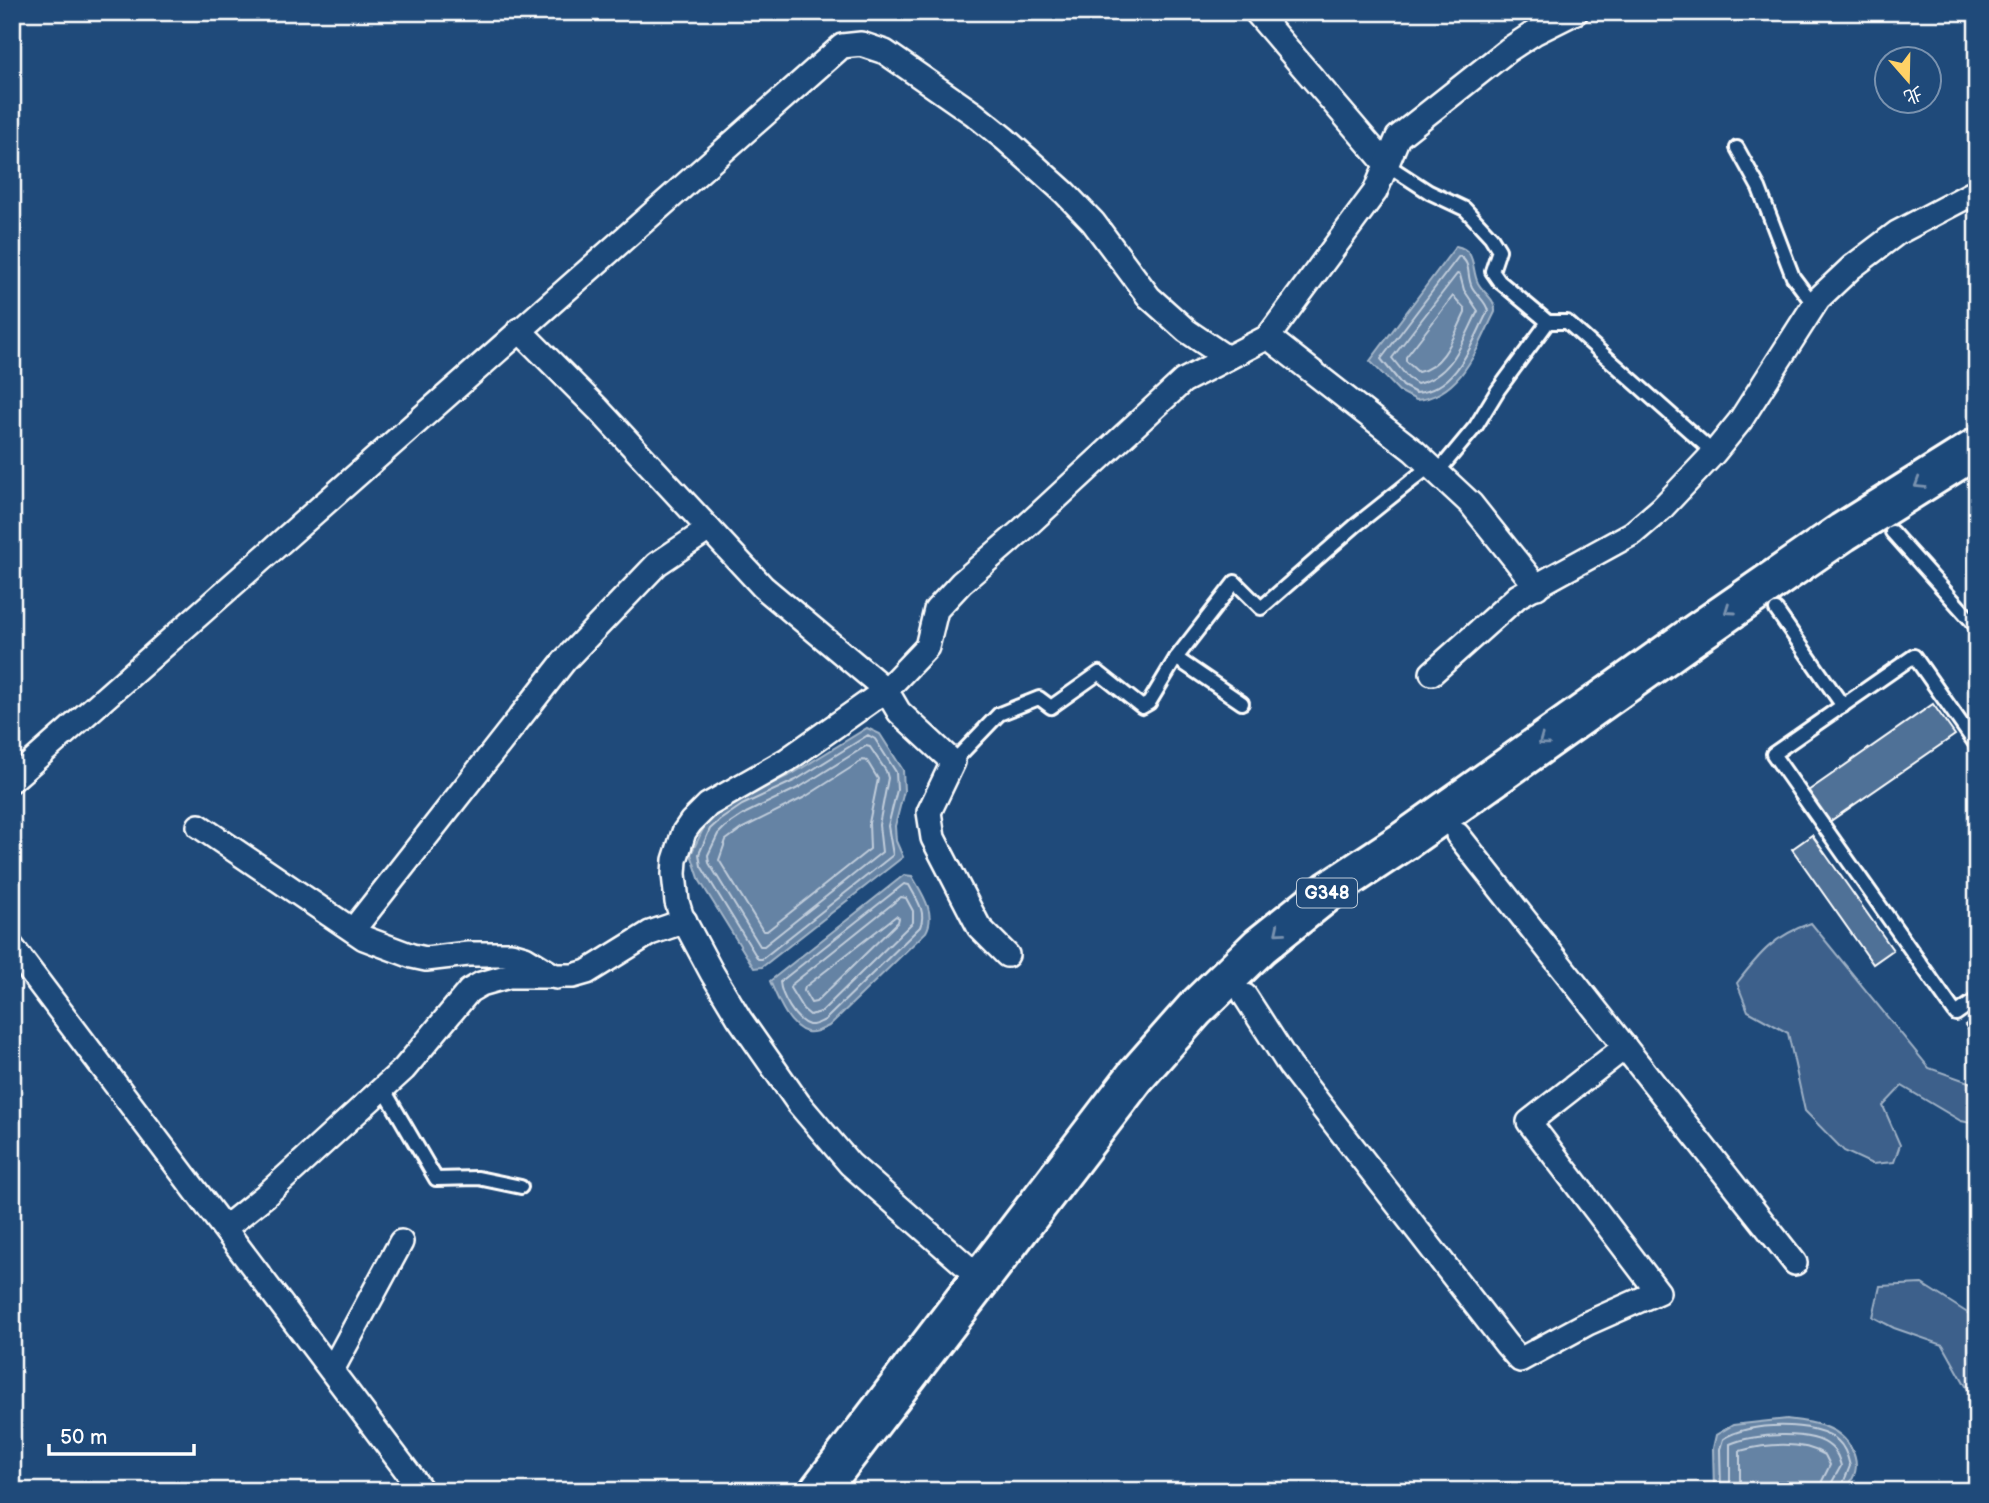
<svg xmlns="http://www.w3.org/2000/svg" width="1989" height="1503" font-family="'Balsamiq Sans','LXGW WenKai TC',sans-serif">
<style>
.green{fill:#3c618b;stroke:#9eb0c5;stroke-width:2}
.water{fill:#6583a4;stroke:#a3b5c8;stroke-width:2}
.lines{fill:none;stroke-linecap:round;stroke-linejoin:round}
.shore{stroke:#c1cddb;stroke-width:2}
.building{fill:#507197;stroke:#fff;stroke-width:2}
.lane-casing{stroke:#fff;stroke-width:18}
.street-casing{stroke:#fff;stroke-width:28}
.highway-casing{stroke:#fff;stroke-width:44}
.lane{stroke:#1f4a7a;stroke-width:12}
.street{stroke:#1f4a7a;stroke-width:23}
.highway{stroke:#1f4a7a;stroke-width:38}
.oneway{stroke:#7992af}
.labels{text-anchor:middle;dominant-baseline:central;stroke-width:7;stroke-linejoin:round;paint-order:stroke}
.shield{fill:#1f4a7a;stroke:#bcc9d7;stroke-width:2}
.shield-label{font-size:18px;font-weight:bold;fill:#fff}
</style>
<rect width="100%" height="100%" fill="#1f4a7a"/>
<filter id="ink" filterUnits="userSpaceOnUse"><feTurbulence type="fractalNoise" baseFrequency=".0143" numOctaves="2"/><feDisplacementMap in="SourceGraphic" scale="14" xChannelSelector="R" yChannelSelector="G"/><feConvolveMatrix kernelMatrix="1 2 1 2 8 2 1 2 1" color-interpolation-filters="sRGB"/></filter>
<g filter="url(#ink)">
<!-- green -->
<g class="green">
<path d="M1811,923L1929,1068L1977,1085V1124L1961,1121L1902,1086L1883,1106L1900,1145L1894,1162L1872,1164L1844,1151L1805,1111L1788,1033L1748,1011L1737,983C1760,953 1774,936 1811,923Z"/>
<polygon points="1922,1284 1977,1319 1977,1414 1971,1395 1943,1345 1894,1328 1873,1317 1880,1286"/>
</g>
<!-- water -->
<g class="water">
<path d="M1456,246C1477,250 1471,269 1478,283C1484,294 1496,299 1495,312C1477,348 1462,396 1416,400L1399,391L1370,361Z"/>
<polygon points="867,728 880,734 903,770 904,791 895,826 896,841 903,857 762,967 754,968 700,881 691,854 705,825 715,815 739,799 792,774"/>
<path d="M904,875L912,876C921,892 937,913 926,932L829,1026C822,1029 814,1034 807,1032C788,1027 777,997 770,981Z"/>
<path d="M1787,1419C1812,1422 1840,1425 1852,1450C1860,1466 1855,1477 1845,1491H1714L1713,1448L1716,1435L1733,1425Z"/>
</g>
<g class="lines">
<!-- shore -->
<g class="shore">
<path d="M1459,256C1472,263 1466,275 1472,287C1477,296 1486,301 1488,311C1472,342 1458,390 1416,393L1403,386L1381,359Z"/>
<path d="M1457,274L1460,275L1464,290L1478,311C1463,340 1453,376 1417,384L1408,378L1392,358Z"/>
<path d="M1453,296L1465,309V313C1454,335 1445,367 1418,372L1406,361V357Z"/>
<polygon points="868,735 875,739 896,772 897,790 888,826 893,855 762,959 758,959 701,866 699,854 710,829 720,820 742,805 796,780"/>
<polygon points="866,746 870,747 886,771 888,778 879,825 882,852 764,946 760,946 709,863 708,855 718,834 725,827 746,813 800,787"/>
<polygon points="863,760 867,761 878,779 869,823 870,849 767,931 763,931 719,860 726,840 741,829 805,797"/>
<path d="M904,884L909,885C916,898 927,912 920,927L825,1020C820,1022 814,1026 809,1025C795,1021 781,995 780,982Z"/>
<polygon points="901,897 906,898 913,911 913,922 821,1012 810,1015 803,1009 790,988 791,985"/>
<polygon points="896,916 899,918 898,922 816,1002 811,1003 804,991 805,987"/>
<path d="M1721,1491L1720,1449L1723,1439C1745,1422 1818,1420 1838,1441C1845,1447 1848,1457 1850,1466L1840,1491"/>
<path d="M1730,1491V1444C1752,1434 1812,1429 1831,1447C1837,1452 1839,1459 1841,1466L1832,1482L1831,1491"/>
<path d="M1740,1491V1451C1765,1444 1802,1440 1825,1455L1830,1465L1822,1481L1821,1491"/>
</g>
</g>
<!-- building -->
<g class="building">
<polygon points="1933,704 1955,735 1829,822 1808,791"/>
<polygon points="1977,718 1977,735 1969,723"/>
<polygon points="1812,835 1893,950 1873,964 1792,849"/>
<polygon points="1977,1016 1977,1042 1965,1025"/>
</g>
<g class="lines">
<!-- lane casing -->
<g class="lane-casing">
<g id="lane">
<polyline points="1737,148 1759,188 1793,277 1814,305"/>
<polyline points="1386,164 1429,192 1465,209 1491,237 1499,250 1492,271 1499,281 1548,322 1567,322 1714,453"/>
<polyline points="1437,473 1476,426 1498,390 1548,322"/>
<polyline points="1892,532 1977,627"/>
<polyline points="1776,610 1843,706"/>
<polyline points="1176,658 1242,703"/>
<polyline points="1977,746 1914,656 1773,754 1956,1014 1977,999"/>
<polyline points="953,762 999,714 1039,698 1051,707 1099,673 1142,707 1149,703 1176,658 1235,582 1261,608 1356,525 1430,466"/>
<polyline points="383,1088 436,1179 478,1178 521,1187"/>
</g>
</g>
<!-- street casing -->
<g class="street-casing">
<g id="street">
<polyline points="1256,12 1386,164"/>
<polyline points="519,330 598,409 763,587 886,690 899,712 953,762 929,812 933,838 979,927 1007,955"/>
<polyline points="1268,337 1414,451 1471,504 1537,587"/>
<polyline points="1432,673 1518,596 1633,533 1661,509 1714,453 1740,421 1818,299 1852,267 1897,233 1977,191"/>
<polyline points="12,780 842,46 861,44 885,52 974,114 1005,139 1064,192 1093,222 1149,297 1187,331 1227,358"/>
<polyline points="199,826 364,938 412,956 426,959 468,954 511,954 525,958 556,977"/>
<polyline points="1458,835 1795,1263"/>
<polyline points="353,930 565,660 657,564 709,529"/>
<polyline points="12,947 422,1491"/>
<polyline points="1245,996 1290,1066 1506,1344 1520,1360 1588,1323 1658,1292 1529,1122 1625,1047"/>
<polyline points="225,1228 266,1195 404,1069 469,991 481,984 509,976 573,976 587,972 650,933 685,921"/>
<polyline points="981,1279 850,1164 799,1104 739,1018 712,973 681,915 677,902 674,874 675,860 684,832 691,822 708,805 787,760 886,690 927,647 936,610 961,583 1021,531 1183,381 1268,337 1375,192 1398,137 1508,50 1534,33 1576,12"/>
<polyline points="332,1370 401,1242"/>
</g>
</g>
<!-- highway casing -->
<g class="highway-casing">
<polyline id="highway" points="819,1491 1135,1077 1195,1009 1260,946 1330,890 1404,841 1694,635 1843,532 1977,448"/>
</g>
<!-- lane -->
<use href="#lane" class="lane"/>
<!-- street -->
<use href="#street" class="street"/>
<!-- highway -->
<use href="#highway" class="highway"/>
</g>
<!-- one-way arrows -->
<defs><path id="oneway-chevron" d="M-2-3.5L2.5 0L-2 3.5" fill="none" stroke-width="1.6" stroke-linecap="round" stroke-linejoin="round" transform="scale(1.75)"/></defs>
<g class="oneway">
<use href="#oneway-chevron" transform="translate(1919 484) rotate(148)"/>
<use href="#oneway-chevron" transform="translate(1729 610) rotate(145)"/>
<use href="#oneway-chevron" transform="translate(1543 741) rotate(144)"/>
<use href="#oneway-chevron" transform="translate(1279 931) rotate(140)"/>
</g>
</g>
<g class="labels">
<!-- shield labels -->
<rect class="shield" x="1297" y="878.5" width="60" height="29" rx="5"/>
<g class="shield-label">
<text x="1327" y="893">G348</text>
</g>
</g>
<!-- margin -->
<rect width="1989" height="1503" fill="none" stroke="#1f4a7a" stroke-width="42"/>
<rect x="21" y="21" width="1947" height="1461" fill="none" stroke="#fff" stroke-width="2.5" filter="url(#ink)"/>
<!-- north arrow -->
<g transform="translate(1908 80) rotate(160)"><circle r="33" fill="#1f4a7a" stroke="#7992af" stroke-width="2"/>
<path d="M0-5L12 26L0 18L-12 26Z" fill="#ffd166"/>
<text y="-10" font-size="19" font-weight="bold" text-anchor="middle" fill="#ffffff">北</text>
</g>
<!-- scale -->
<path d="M49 1444v10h145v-10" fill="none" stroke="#ffffff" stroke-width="3.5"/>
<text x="60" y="1444" font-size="21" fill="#ffffff" stroke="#1f4a7a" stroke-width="5" paint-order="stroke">50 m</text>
</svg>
